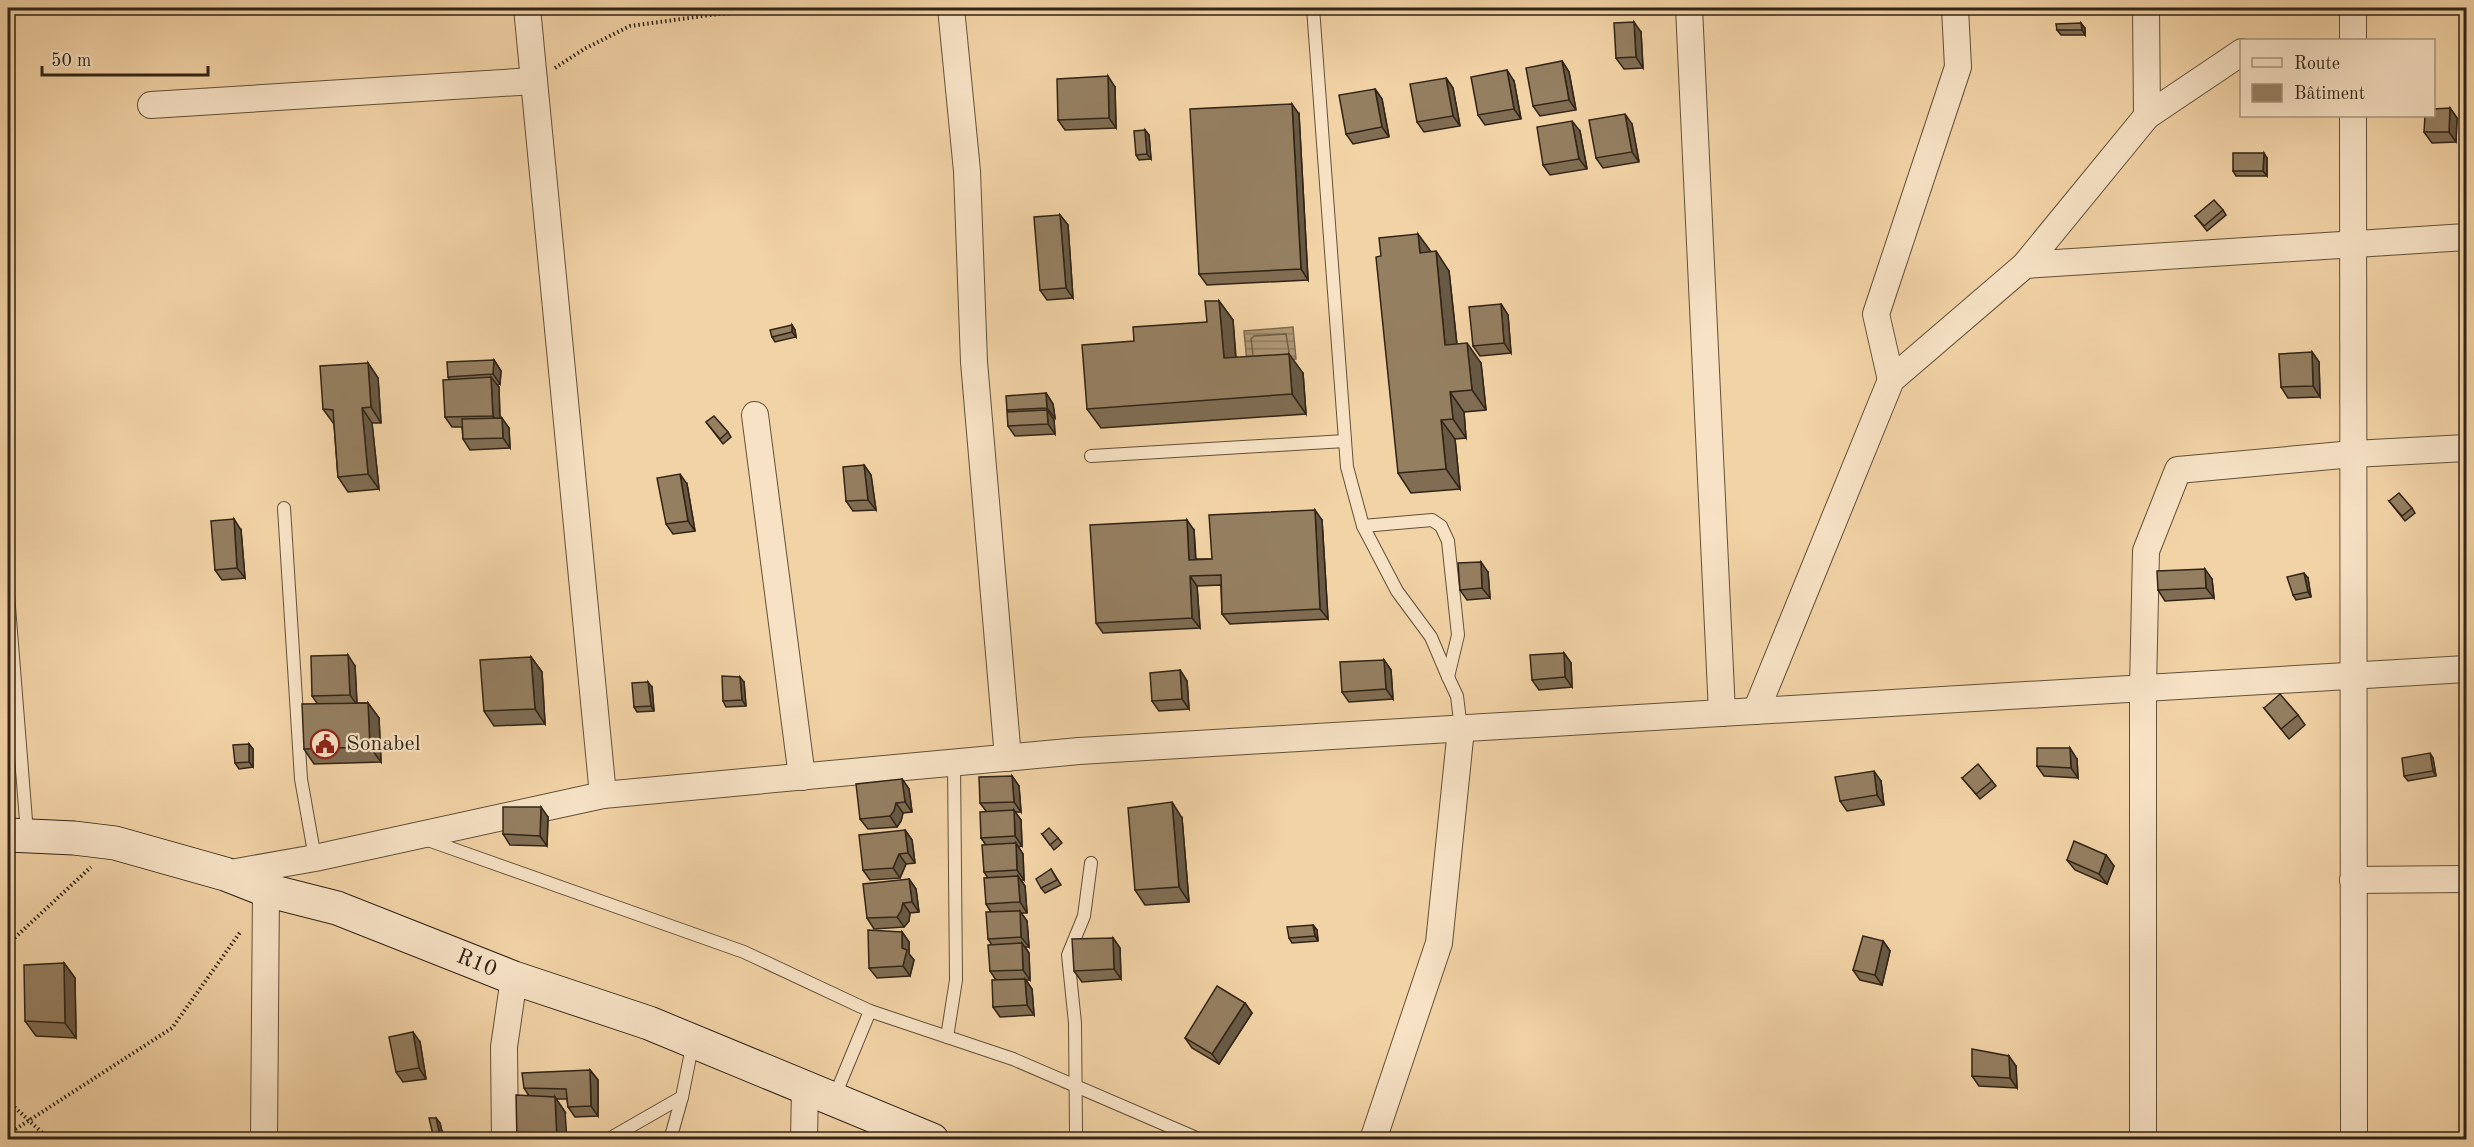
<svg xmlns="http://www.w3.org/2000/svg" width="2474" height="1147" font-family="'Old Standard TT',serif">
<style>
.water{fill:url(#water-rules);stroke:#7d6a4f;stroke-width:1.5}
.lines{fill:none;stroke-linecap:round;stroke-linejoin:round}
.shore{stroke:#705e46;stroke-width:1.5}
.service-casing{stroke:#61503a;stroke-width:14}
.minor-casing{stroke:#61503a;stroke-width:28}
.secondary-casing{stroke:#312416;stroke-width:35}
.path{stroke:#312416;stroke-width:4;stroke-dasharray:1.5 3;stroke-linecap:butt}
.service{stroke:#f7e2c5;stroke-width:12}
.minor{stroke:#f7e2c5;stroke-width:26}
.secondary{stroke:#f7e2c5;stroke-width:33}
.wall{fill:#806d53;stroke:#312416;stroke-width:1.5}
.shaded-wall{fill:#685944;stroke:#312416;stroke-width:1.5}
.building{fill:#957f61;stroke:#312416;stroke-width:1.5}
.labels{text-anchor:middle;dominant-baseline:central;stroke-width:4.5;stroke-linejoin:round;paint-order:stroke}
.poi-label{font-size:22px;fill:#312416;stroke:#f7e2c5;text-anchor:start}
.street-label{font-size:22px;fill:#312416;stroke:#f7e2c5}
</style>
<defs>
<pattern id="water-rules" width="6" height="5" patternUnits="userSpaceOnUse" patternTransform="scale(1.5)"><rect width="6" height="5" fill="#b09875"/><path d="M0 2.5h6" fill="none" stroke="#907c5f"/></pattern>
</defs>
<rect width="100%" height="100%" fill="#f2d3a6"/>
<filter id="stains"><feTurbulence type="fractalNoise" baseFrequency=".00333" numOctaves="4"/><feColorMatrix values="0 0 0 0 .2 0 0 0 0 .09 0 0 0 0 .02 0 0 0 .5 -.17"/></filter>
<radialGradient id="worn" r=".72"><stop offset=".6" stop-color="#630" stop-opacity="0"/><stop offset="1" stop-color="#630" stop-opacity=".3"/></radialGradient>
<!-- water -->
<polygon class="water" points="1293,327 1296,359 1247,363 1244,331"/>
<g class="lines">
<!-- shore -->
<polyline class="shore" points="1253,355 1251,339 1254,336 1286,334 1289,352"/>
<!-- service casing -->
<g class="service-casing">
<g id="service">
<polyline points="1313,8 1347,467 1363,526 1397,591 1431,637 1448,677 1457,696 1461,729"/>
<polyline points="1091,456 1345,441"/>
<polyline points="284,508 301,779 315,858"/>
<polyline points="1363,526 1432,520 1441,526 1448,541 1458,635 1448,677"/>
<polyline points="8,594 27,833"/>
<polyline points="425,839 744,952 870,1011 1013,1059 1201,1140"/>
<polyline points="947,1037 956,980 954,763"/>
<polyline points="834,1098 870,1011"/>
<polyline points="614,1136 682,1097 693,1042"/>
<polyline points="670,1140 682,1097"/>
<polyline points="1074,1140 1076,1132 1075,1023 1068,955 1084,916 1091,863"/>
</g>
</g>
<!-- minor casing -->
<g class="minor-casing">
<g id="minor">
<polyline points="527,8 603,795"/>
<polyline points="951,8 967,171 974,362 1008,758"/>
<polyline points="1689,8 1722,713"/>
<polyline points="2353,8 2353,40"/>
<polyline points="151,105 534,81"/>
<polyline points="2147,116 2242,52"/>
<polyline points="2353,116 2354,1140"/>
<polyline points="2025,265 2147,116 2146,8"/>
<polyline points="1891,380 1876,314 1958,67 1955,8"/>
<polyline points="755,415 802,777"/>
<polyline points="1756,711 1891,380 2025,265 2466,237"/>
<polyline points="225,874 315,858 603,795 1079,751 2466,669"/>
<polyline points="2353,880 2466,879"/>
<polyline points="264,1140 266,890"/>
<polyline points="505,1140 504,1047 514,978"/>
<polyline points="804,1140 805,1087"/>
<polyline points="1373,1140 1439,943 1461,729"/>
<polyline points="2143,1140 2143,688 2146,551 2178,470 2353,454 2466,448"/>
</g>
</g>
<!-- secondary casing -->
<g class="secondary-casing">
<g id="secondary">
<path id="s1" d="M8,835L74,838L115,843L225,874L266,890L337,908L514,978L649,1023L932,1140"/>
</g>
</g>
<!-- path -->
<g class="path">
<polyline points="555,68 584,49 630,26 718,14 814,8"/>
<polyline points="8,944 91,867"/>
<polyline points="8,1101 50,1140"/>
<polyline points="8,1134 172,1028 241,931"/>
</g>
<!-- service -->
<use href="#service" class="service"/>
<!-- minor -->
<use href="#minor" class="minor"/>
<!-- secondary -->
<use href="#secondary" class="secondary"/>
</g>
<!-- wall -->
<g class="wall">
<polygon points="2085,28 2085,35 2061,35 2057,30"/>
<polygon points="1641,32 1643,68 1624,69 1616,58"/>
<polygon points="1562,61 1569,72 1576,110 1540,116 1533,106"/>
<polygon points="1446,78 1453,88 1460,126 1424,132 1417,122"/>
<polygon points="1514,81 1521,119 1485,125 1478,115"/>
<polygon points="1115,87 1116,128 1065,130 1058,120"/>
<polygon points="1375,89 1382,99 1389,137 1353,144 1346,134"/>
<polygon points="2450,108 2457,118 2456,142 2432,143 2424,132"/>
<polygon points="1299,114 1308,280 1207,285 1199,274"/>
<polygon points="1632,124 1639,162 1603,168 1596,158"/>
<polygon points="1145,130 1149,135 1151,159 1139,160 1136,155"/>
<polygon points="1580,131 1587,169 1550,175 1543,165"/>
<polygon points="2267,158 2267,176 2236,176 2233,171"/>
<polygon points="2223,210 2226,215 2207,231 2195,216"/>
<polygon points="1060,215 1068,225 1073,298 1047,300 1040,290"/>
<polygon points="1431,252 1449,271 1457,344 1481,363 1486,410 1464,412 1466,438 1455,439 1460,489 1411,493 1398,473"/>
<polygon points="1219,301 1233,320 1236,357 1303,373 1306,414 1101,428 1087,409 1134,341 1207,322"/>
<polygon points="1501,304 1508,315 1511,353 1480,356 1473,346"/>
<polygon points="792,325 795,330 796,337 775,342 772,337"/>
<polygon points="2312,352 2319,362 2320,397 2288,398 2281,387"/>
<polygon points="494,360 501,371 500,384 497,385 499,387 500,418 509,428 510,448 470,450 463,439 462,427 452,427 445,417 450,380 448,377"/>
<polygon points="368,363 378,378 381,423 372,423 379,489 348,492 338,477 334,424 323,409"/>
<polygon points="1046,393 1053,404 1055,418 1053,418 1054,420 1055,434 1015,436 1008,426 1008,412 1007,410"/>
<polygon points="706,422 728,432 731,437 723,444"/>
<polygon points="864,465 871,475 876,510 853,511 846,501"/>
<polygon points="687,484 695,531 673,534 666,524"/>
<polygon points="2389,501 2412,508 2415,513 2405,521"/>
<polygon points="1322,520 1328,619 1230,624 1222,614 1221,585 1197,586 1200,628 1103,633 1096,623 1194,530 1196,559 1212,559"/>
<polygon points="241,530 245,578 222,580 215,570"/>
<polygon points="1488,572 1490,598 1467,600 1460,590"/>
<polygon points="2308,578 2311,597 2296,600 2293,595"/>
<polygon points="2212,579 2214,598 2165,601 2158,590"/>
<polygon points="1564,653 1571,663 1572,687 1539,690 1532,680"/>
<polygon points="531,657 542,672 545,724 494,726 484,711"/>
<polygon points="1384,660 1391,670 1393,699 1349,702 1342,692"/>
<polygon points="355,666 357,703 368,703 379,718 381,762 314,764 304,749 317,703 312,696"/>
<polygon points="1180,670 1187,681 1189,709 1159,711 1152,701"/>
<polygon points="744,682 746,706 726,707 723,701"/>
<polygon points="652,687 654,711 637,712 634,707"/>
<polygon points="2264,708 2298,715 2305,725 2289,739"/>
<polygon points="249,744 253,749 253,767 239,769 235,763"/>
<polygon points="2433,758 2436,776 2408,781 2404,776"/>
<polygon points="2077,759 2078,778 2044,776 2037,766"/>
<polygon points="1012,776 1019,786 1021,812 1015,812 1021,820 1022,846 1018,847 1023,854 1024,880 1021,880 1025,886 1027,913 1021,913 1027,921 1029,947 1025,947 1029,953 1030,980 1026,980 1032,989 1034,1015 1000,1017 993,1007 996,980 990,971 992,945 988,939 991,912 986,904 988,878 984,872 986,845 981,838 986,811 980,803"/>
<polygon points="1962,778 1992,781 1996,786 1980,799"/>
<polygon points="902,779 909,789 912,812 903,813 901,821 897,827 868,829 860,819"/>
<polygon points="1881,781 1884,805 1847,811 1840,801"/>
<polygon points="548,817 547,846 510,845 503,834"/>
<polygon points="1182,818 1189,902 1145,905 1135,890"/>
<polygon points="905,830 912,840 915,863 906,864 900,878 870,880 863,870"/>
<polygon points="1042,834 1058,838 1062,843 1054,850"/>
<polygon points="2106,855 2114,866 2107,884 2075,870 2067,860"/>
<polygon points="1051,869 1061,885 1045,893 1041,888"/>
<polygon points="909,879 916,889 919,912 910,913 909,921 904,927 874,929 867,918"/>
<polygon points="1313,925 1317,930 1318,941 1292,943 1289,938"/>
<polygon points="902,932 909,942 909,954 914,960 910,976 877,978 869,968"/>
<polygon points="1113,938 1120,948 1121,979 1082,982 1074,971"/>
<polygon points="1883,941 1890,951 1882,985 1860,980 1853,970"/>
<polygon points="64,963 75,978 76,1038 36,1036 25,1021"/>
<polygon points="1245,1003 1252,1013 1219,1064 1192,1048 1185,1038"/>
<polygon points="420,1042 426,1079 403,1082 396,1072"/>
<polygon points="2016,1066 2017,1088 1979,1086 1972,1076"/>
<polygon points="590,1070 598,1080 598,1116 575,1117 568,1107 567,1099 556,1099 565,1112 529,1096 524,1088"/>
<polygon points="436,1118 440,1123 444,1140 436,1140 433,1135"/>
</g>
<!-- shaded-wall -->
<g class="shaded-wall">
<polygon points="1634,22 1641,32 1643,68 1636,57"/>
<polygon points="2081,23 2085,28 2085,35 2082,30"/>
<polygon points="1562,61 1569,72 1576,110 1569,100"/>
<polygon points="1507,70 1514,81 1521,119 1514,109"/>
<polygon points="1108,76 1115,87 1116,128 1109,118"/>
<polygon points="1446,78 1453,88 1460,126 1453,116"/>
<polygon points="1375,89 1382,99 1389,137 1382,127"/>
<polygon points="1292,104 1299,114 1308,280 1301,269"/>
<polygon points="2450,108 2457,118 2456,142 2449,132"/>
<polygon points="1625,114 1632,124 1639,162 1632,152"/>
<polygon points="1572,121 1580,131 1587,169 1579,159"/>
<polygon points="1145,130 1149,135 1151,159 1147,154"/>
<polygon points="2264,153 2267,158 2267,176 2263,171"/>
<polygon points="1060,215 1068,225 1073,298 1066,288"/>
<polygon points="1418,234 1432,253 1420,253"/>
<polygon points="1436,251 1449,271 1459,365 1445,345"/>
<polygon points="1219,301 1233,320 1237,378 1224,358"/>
<polygon points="1501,304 1508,315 1511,353 1504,343"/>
<polygon points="792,325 795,330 796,337 792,332"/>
<polygon points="1467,343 1481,363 1486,410 1472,390"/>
<polygon points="2312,352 2319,362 2320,397 2313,386"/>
<polygon points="1289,354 1303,373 1306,414 1292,394"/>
<polygon points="494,360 501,371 500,384 493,374"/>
<polygon points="368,363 378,378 381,423 371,407"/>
<polygon points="491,377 499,387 500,426 493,416"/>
<polygon points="1450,392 1464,412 1466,438 1453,419"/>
<polygon points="1046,393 1053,404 1055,418 1047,408"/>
<polygon points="362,408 372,423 379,489 368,474"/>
<polygon points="1047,410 1054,420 1055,434 1048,424"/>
<polygon points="502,418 509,428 510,448 503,438"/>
<polygon points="1441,420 1455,439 1460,489 1446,469"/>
<polygon points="864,465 871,475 876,510 868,500"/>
<polygon points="680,474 687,484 695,531 688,521"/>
<polygon points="1315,510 1322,520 1328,619 1320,609"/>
<polygon points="234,519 241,530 245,578 237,568"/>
<polygon points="1187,520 1194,530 1196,570 1189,560"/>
<polygon points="1481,562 1488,572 1490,598 1482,588"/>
<polygon points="2205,569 2212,579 2214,598 2206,588"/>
<polygon points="2304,573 2308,578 2311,597 2308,592"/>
<polygon points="1190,576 1197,586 1200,628 1192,618"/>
<polygon points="1564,653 1571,663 1572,687 1565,677"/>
<polygon points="348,655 355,666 357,705 350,695"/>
<polygon points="531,657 542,672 545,724 535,709"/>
<polygon points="1384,660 1391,670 1393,699 1386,689"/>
<polygon points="1180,670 1187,681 1189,709 1182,699"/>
<polygon points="740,677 744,682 746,706 742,700"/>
<polygon points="648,682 652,687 654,711 651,706"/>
<polygon points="368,703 379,718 381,762 370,747"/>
<polygon points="249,744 253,749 253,767 249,762"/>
<polygon points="2070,748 2077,759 2078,778 2071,768"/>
<polygon points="2430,753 2433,758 2436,776 2433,771"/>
<polygon points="1874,771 1881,781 1884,805 1877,795"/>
<polygon points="1012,776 1019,786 1021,812 1014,802"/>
<polygon points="902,779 909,789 912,812 905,802"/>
<polygon points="1172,802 1182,818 1189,902 1179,887"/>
<polygon points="896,803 903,813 901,821 897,827 890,816"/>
<polygon points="541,807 548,817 547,846 540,836"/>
<polygon points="1014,810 1021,820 1022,846 1015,836"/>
<polygon points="905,830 912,840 915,863 908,853"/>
<polygon points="1016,843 1023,854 1024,880 1017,870"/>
<polygon points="899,854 906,864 900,878 893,868"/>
<polygon points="2106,855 2114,866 2107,884 2099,874"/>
<polygon points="1018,876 1025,886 1027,913 1020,902"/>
<polygon points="909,879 916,889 919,912 912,902"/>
<polygon points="903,903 910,913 909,921 904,927 897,917"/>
<polygon points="1020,911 1027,921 1029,947 1021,937"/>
<polygon points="1313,925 1317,930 1318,941 1315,936"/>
<polygon points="902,932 909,942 909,954 914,960 910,976 903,966"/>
<polygon points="1113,938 1120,948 1121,979 1114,969"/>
<polygon points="1883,941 1890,951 1882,985 1875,975"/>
<polygon points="1022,943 1029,953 1030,980 1023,970"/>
<polygon points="64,963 75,978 76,1038 65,1023"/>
<polygon points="1025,979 1032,989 1034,1015 1027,1005"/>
<polygon points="1245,1003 1252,1013 1219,1064 1212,1054"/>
<polygon points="413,1032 420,1042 426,1079 419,1068"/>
<polygon points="2009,1056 2016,1066 2017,1088 2010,1078"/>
<polygon points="590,1070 598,1080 598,1116 591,1106"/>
<polygon points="555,1097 565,1112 567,1140 557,1140"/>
<polygon points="436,1118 440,1123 444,1140 440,1135"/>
</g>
<!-- building -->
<g class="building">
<polygon points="1634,22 1636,57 1616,58 1614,23"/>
<polygon points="2081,23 2082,30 2057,30 2056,24"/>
<polygon points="1562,61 1569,100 1533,106 1526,68"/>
<polygon points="1507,70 1514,109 1478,115 1471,77"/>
<polygon points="1108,76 1109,118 1058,120 1057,79"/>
<polygon points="1446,78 1453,116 1417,122 1410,84"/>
<polygon points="1375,89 1382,127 1346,134 1339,95"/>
<polygon points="1292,104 1301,269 1199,274 1190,109"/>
<polygon points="2450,108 2449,132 2424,132 2425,116 2433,116 2433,109"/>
<polygon points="1625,114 1632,152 1596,158 1589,120"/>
<polygon points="1572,121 1579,159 1543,165 1537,127"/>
<polygon points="1145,130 1147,154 1136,155 1134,131"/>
<polygon points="2233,153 2264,153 2263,171 2233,171"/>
<polygon points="2214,200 2223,210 2204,226 2195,216"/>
<polygon points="1060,215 1066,288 1040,290 1034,217"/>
<polygon points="1418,234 1420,253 1436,251 1445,345 1467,343 1472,390 1450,392 1453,419 1441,420 1446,469 1398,473 1376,257 1381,256 1379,238"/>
<polygon points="1205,301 1219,301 1224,358 1289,354 1292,394 1087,409 1082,345 1134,341 1133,327 1207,322"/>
<polygon points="1501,304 1504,343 1473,346 1469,307"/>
<polygon points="792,325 792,332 772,337 770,330"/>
<polygon points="2312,352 2313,386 2281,387 2279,354"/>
<polygon points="494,360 493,374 448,377 447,362"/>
<polygon points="368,363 371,407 362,408 368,474 338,477 333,410 323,409 320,366"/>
<polygon points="491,377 493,416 445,417 443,380"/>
<polygon points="1046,393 1047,408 1007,410 1006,396"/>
<polygon points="1047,410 1048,424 1008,426 1007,412"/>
<polygon points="714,416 728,432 720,439 706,422"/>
<polygon points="502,418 503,438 463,439 462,419"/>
<polygon points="864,465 868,500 846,501 843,467"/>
<polygon points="680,474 688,521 666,524 657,478"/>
<polygon points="2399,493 2412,508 2402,516 2389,501"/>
<polygon points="1315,510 1320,609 1222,614 1221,575 1190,576 1192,618 1096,623 1090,525 1187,520 1189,560 1212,559 1209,515"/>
<polygon points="234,519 237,568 215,570 211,521"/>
<polygon points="1481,562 1482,588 1460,590 1458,563"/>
<polygon points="2205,569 2206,588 2158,590 2157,571"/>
<polygon points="2304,573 2308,592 2293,595 2287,577"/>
<polygon points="1564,653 1565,677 1532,680 1530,655"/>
<polygon points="348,655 350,695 312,696 311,656"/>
<polygon points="531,657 535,709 484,711 480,660"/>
<polygon points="1384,660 1386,689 1342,692 1340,662"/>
<polygon points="1180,670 1182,699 1152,701 1150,673"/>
<polygon points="722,676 740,677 742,700 723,701"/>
<polygon points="648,682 651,706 634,707 632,683"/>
<polygon points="2280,694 2298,715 2281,729 2264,708"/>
<polygon points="368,703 370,747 304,749 302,704"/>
<polygon points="249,744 249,762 235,763 233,745"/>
<polygon points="2037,748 2070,748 2071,768 2037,766"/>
<polygon points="2430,753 2433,771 2404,776 2402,758"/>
<polygon points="1978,764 1992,781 1976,794 1962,778"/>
<polygon points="1874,771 1877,795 1840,801 1835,777"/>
<polygon points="1012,776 1014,802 980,803 979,777"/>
<polygon points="902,779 905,802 896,803 894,811 890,816 860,819 856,784"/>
<polygon points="1172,802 1179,887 1135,890 1128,808"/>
<polygon points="503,807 541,807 540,836 503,834"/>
<polygon points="1014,810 1015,836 981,838 980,812"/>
<polygon points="1049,828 1058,838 1050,845 1042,834"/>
<polygon points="905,830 908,853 899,854 893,868 863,870 859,835"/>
<polygon points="2074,841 2106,855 2099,874 2067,860"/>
<polygon points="1016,843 1017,870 984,872 982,845"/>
<polygon points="1051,869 1057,880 1041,888 1036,879"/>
<polygon points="1018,876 1020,902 986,904 984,878"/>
<polygon points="909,879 912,902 903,903 901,911 897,917 867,918 863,884"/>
<polygon points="1020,911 1021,937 988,939 986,912"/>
<polygon points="1313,925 1315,936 1289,938 1287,927"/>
<polygon points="868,930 902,932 902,948 907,950 903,966 869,968"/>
<polygon points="1863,936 1883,941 1875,975 1853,970"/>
<polygon points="1113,938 1114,969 1074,971 1072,939"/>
<polygon points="1022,943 1023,970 990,971 988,945"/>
<polygon points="64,963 65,1023 25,1021 24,965"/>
<polygon points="1025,979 1027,1005 993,1007 992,980"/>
<polygon points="1217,986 1245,1003 1212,1054 1185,1038"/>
<polygon points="413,1032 419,1068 396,1072 389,1037"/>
<polygon points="1972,1049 2009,1056 2010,1078 1972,1076"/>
<polygon points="590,1070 591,1106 568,1107 566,1089 524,1088 522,1073"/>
<polygon points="516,1095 555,1097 557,1140 517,1140"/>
<polygon points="429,1118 436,1118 440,1135 433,1135"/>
<polygon points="2074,1135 2081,1137 2081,1140 2074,1140"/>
</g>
<!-- icons -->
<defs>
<g id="civic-ring" transform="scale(1.5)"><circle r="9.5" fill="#f7e2c5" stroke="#8f2418" stroke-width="1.5"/><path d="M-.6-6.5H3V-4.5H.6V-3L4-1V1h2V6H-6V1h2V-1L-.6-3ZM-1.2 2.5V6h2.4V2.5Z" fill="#8f2418"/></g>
</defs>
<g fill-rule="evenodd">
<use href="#civic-ring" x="325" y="744"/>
</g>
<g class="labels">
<!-- poi labels -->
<g class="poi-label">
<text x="346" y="744">Sonabel</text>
</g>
<!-- street labels -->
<g class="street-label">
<text stroke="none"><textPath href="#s1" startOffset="489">R10</textPath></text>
</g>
</g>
<!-- margin -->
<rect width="2474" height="1147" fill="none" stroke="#f2d3a6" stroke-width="30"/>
<rect x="9" y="9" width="2456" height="1129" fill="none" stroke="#312416" stroke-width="3"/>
<rect x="15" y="15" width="2444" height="1117" fill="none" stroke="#312416" stroke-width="1.5"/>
<!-- legend -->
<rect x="2240" y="39" width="195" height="78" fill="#f7e2c5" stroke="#a8967f" stroke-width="1.5"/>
<rect x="2252" y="58" width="30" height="9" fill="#f7e2c5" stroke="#a8967f" stroke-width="1.5"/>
<text x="2294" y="69" font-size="18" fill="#312416">Route</text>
<rect x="2252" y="84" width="30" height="18" fill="#957f61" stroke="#a8967f" stroke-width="1.5"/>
<text x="2294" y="99" font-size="18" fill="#312416">Bâtiment</text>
<!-- scale -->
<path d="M42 66v9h166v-9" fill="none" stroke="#312416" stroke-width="3"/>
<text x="51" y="66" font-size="18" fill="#312416" stroke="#f7e2c5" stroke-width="4.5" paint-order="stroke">50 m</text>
<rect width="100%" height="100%" filter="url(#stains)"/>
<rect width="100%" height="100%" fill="url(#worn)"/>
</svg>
